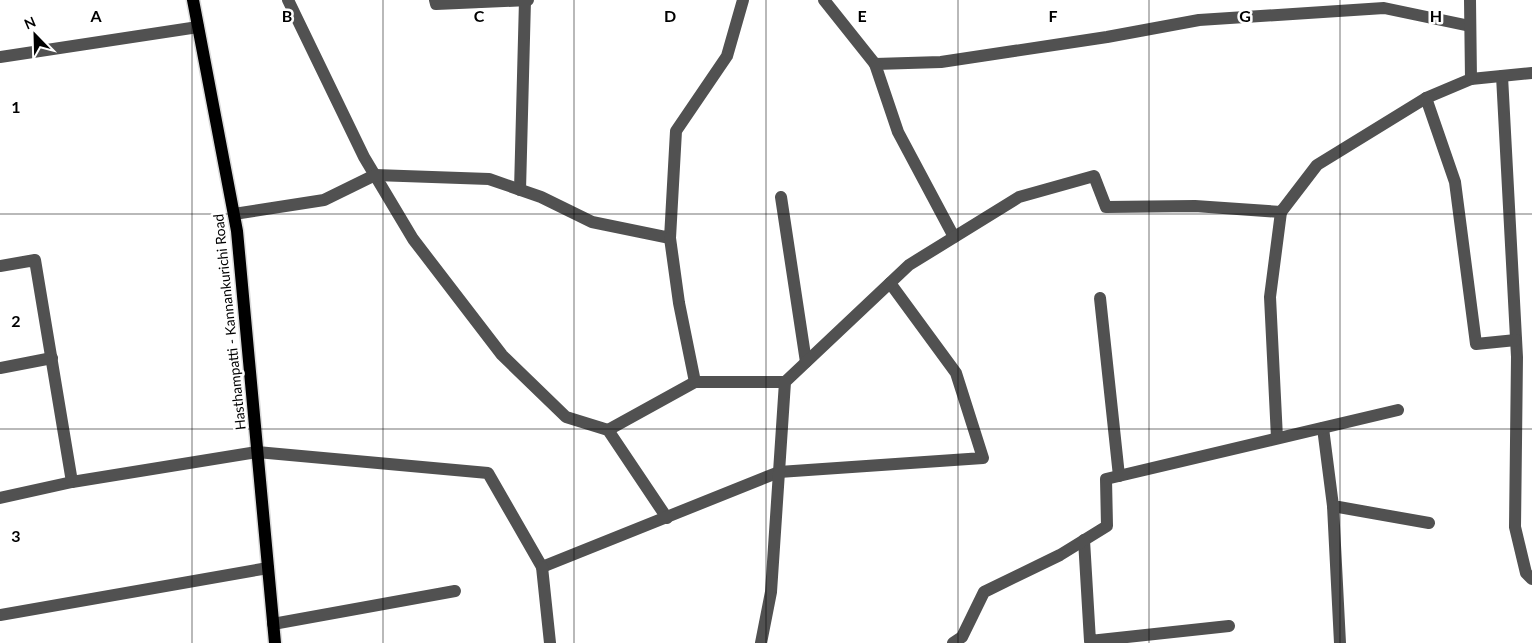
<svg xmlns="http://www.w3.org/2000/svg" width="1532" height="643" font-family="Lato,sans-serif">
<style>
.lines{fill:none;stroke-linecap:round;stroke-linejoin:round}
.major-casing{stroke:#dbdbdb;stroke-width:15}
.minor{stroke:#515151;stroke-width:12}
.major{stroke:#000;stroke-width:12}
.grid{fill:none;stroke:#000;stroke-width:1;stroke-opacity:0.55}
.labels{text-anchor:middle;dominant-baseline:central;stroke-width:5;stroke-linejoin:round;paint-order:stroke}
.street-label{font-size:14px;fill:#000;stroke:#fff}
.grid-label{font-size:16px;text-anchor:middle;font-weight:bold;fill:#000;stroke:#fff;stroke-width:5;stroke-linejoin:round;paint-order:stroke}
</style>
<rect width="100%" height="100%" fill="#fff"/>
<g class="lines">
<!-- major casing -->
<g class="major-casing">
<polyline id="major" points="193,0 237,231 275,643"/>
</g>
<!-- minor -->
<g class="minor">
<polyline points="288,0 364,157 413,239 502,355 566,417 608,430 667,518"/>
<polyline points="435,0 436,4 528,0"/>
<polyline points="824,0 875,64 941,62 1107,37 1199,20 1384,8 1470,26"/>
<polyline points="0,57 198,27"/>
<polyline points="875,64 898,132 954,237"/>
<polyline points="1502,76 1517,357 1515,527 1526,573 1532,579"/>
<polyline points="1471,79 1532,73"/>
<polyline points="1426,98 1455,182 1476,344 1516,340"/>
<polyline points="520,190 525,0"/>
<polyline points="781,197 806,362"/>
<polyline points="234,214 324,200 375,175 489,179 541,197 592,222 670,238 676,131 727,56 743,0"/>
<polyline points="670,238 679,303 695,382"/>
<polyline points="0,266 35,260 72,482"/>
<polyline points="1100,298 1119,476"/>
<polyline points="0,368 52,358"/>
<polyline points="1323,428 1333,506 1429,523"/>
<polyline points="608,430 695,382 785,382"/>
<polyline points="1277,438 1270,297 1281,212"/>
<polyline points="0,498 72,482 257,452 488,473 542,567 779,472 983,458 956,373 890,283"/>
<polyline points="1333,506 1340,643"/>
<polyline points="1084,540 1090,641 1229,626"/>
<polyline points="542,567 550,643"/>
<polyline points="0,615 268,568"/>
<polyline points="273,624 455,591"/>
<polyline points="761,643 771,592 785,382 909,265 1019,197 1094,176 1106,207 1195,206 1281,212 1317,165 1426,98 1471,79 1470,0"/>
<polyline points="953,643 962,637 984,592 1060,555 1107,526 1106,479 1398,410"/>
</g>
<!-- major -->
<use href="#major" class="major"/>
</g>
<!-- grid -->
<path class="grid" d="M192,0V643M383,0V643M574,0V643M766,0V643M958,0V643M1149,0V643M1340,0V643M0,214H1532M0,429H1532"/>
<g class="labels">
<!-- street labels -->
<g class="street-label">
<text transform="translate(229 322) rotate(-96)">Hasthampatti - Kannankurichi Road</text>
</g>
</g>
<g class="grid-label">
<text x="96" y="22">A</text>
<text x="287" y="22">B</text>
<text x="479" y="22">C</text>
<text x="670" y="22">D</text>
<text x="862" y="22">E</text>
<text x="1053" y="22">F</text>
<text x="1245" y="22">G</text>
<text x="1436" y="22">H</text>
<text x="16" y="113">1</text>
<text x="16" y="327">2</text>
<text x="16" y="542">3</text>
</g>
<!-- north arrow -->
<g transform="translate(35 35) rotate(337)" stroke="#ffffff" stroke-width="4" paint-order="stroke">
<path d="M0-4L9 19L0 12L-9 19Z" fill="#000000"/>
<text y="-8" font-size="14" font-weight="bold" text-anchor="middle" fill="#000000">N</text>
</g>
</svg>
